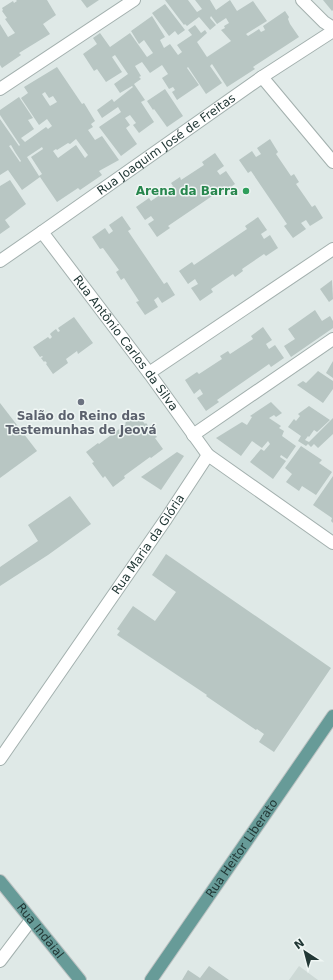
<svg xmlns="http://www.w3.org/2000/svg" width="333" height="980" font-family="'DejaVu Sans',sans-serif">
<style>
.built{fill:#cdd9d6}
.building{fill:#b8c6c3;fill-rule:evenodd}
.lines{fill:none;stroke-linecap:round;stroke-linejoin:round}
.minor-casing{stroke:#a3b0ae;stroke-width:14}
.major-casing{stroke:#bdc3c3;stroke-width:14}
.minor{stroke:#fff;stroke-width:12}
.major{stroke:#679b98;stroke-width:12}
.leisure-dot{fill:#2e9e5b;stroke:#eff6f4;stroke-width:1.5}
.worship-dot{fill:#6b7280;stroke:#eff6f4;stroke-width:1.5}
.labels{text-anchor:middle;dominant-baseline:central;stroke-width:3;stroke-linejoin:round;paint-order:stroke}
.street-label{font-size:12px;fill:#223836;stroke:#eff6f4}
.leisure-label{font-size:12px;font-weight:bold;fill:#27864d;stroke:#eff6f4;text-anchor:end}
.worship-label{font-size:12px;font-weight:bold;fill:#5b616d;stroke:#eff6f4}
</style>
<rect width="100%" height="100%" fill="#dfe9e7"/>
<!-- built -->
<polygon class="built" points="299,966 318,980 289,980"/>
<!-- building -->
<g class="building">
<polygon points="16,0 47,0 56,15 43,24 50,34 19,53 21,55 2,68 0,65 0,24 8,37 15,33 5,19 7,18 2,11 3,10 2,8 13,1 14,3 17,1"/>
<polygon points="81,0 99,0 87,8"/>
<polygon points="165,0 188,0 197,12 202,9 195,0 210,0 216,10 230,0 237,11 253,1 267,21 246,34 248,36 259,29 261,32 265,30 263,26 285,11 289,17 288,19 290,24 299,37 253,67 255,69 227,87 212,64 210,66 222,83 206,94 188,67 187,68 199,85 177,100 172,92 175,90 173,87 169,89 162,78 168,74 162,65 150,73 142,62 135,66 141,76 139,77 141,79 134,84 145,100 141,102 154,122 139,133 133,125 136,123 130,115 125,118 130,125 126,128 137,144 121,156 99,127 121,112 118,107 102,118 97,110 112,99 114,102 133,87 132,86 120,93 114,84 128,74 115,55 112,57 122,72 106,82 97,69 94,71 83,54 97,44 93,38 100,33 110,47 130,33 147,57 153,53 144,40 139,44 131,31 152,16 165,37 160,40 164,48 170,44 178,55 182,52 177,45 192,35 188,30 195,25 201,33 205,30 207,33 197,42 207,57 231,41 221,30 225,28 224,26 229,23 226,18 217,24 211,16 210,18 216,25 210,30 199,17 187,26 185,24 184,25"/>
<polygon points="323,0 333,0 333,10 332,11"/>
<polygon points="165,4 185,30 178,35 175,31 169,36 152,13"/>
<path d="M57,67L82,104L84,103L95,121L91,124L93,127L88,130L95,140L102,136L119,160L99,171L102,175L80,190L78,188L57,202L40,177L22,190L8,170L0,175V119L19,146L20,145L0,115V110L19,97L33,118L28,120L34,129L21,138L25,142L46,127L48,129L52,126L47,119L39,125L21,98L28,93L24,87ZM45,92L49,98L53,96L57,102L50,106L42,94ZM76,139L88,155L85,158L76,145L58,158L53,151L56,149L57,150L68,143L70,144ZM11,145L15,152L21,161L20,162L9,146ZM42,147L43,149L31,157L42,174L39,176L27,157Z"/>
<polygon points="165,89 183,116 167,127 154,109 153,110 147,101"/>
<polygon points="270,139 278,152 276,154 291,176 294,174 299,182 296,184 312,207 315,205 323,218 310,226 306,220 301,223 306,229 293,238 284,226 287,224 251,171 248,173 239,160 252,151 256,157 261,154 257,148"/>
<polygon points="215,153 224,166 217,171 220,175 226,171 235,184 222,193 221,190 168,226 170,228 157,237 148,224 154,220 151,216 145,220 136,207 149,198 151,201 173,186 171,183 180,177 181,180 204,165 202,162"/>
<polygon points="10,180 26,204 5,220 10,227 0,234 0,186"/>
<polygon points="122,216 131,229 128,231 164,284 167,282 175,295 162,303 158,297 154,300 158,307 145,315 136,302 139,301 124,278 121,280 116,272 119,270 103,248 100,249 92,237 105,228 109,234 113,231 109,225"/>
<polygon points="258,217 267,230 261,234 264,239 270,235 278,248 266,256 264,254 242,269 243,271 235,277 233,274 211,289 213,292 200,301 191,288 198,284 195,279 188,284 179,271 192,262 194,265 247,229 245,226"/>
<polygon points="332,280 333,299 329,302 320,289"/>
<polygon points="315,310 322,321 330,316 333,321 333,328 291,357 284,346 295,339 288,329"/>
<polygon points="74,317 93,343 78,354 77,351 66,359 68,363 53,374 46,364 47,363 45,361 44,362 41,358 43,357 42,356 40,357 33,347 48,337 50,339 52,337 50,334 52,332 56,329 58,332 60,331 58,328"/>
<polygon points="263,327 272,340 266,344 269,349 275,345 284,358 271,367 269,364 217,400 219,402 206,411 197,398 203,394 200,389 194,394 185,380 197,372 199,374 222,359 220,356 228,351 230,354 253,339 251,336"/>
<polygon points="333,361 333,378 326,373"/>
<polygon points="318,371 333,381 333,389 323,403 297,385 303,381 306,383"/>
<polygon points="271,402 282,413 276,417 274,415 269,418 281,426 279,428 284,431 282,436 296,446 287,459 281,455 280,457 286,461 273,479 250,462 261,449 264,451 270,444 268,441 262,448 252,441 241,456 216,438 242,422 247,425 252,417 250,416"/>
<polygon points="0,403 37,451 0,478"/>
<polygon points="309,406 330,420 317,432 314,430 309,437 308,436 305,440 309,442 333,418 333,434 318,448 314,444 311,447 308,444 306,446 298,441 301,436 288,427 294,419 296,421 300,416 298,414"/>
<polygon points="136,414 145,424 146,423 157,437 155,438 163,449 151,458 150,457 124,476 125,478 113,487 105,476 103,478 92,463 94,462 86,452 98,443 99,444 126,424 125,423"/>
<polygon points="301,446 322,460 319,463 332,472 316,495 302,486 299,491 286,482 292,474 285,468"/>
<polygon points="177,452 184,456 161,490 141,477"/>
<polygon points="333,476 333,523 331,521 332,518 313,505"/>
<polygon points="70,496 91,524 48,555 0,586 0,567 38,541 28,525"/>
<polygon points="166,554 331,668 274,752 259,742 264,734 257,729 256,730 206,696 207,695 117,635 120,631 117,629 133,606 155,621 176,592 152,575"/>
<polygon points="209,966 229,980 182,980 188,970 200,978"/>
</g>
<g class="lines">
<!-- minor casing -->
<g class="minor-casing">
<g id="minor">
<polyline points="302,0 324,22 333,28"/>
<polyline points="262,77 333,162"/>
<polyline points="0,89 134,0"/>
<path id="s1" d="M42,232L149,373L208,455"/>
<path id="s2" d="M0,261L42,232L262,77L333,31"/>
<polyline points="149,373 333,249"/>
<polyline points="193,435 333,339"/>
<path id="s3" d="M0,759L166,519L208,455L333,543"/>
<polyline points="0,961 31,920"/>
</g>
</g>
<!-- major casing -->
<g class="major-casing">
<g id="major">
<path id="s4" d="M0,881L80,980"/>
<path id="s5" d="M151,980L333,716"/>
</g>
</g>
<!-- minor -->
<use href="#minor" class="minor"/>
<!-- major -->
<use href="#major" class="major"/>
</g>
<!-- markers -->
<circle class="leisure-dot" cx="246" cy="191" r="4"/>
<circle class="worship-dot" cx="81" cy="402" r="4"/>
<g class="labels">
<!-- street labels -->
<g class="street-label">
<text stroke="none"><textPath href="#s2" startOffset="203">Rua Joaquim José de Freitas</textPath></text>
<text stroke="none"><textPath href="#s1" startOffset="139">Rua Antônio Carlos da Silva</textPath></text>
<text stroke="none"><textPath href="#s3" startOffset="261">Rua Maria da Glória</textPath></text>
<text stroke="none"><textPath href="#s5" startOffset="160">Rua Heitor Liberato</textPath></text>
<text stroke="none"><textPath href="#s4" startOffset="64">Rua Indaial</textPath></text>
</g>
<!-- leisure labels -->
<g class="leisure-label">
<text x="238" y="191">Arena da Barra</text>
</g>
<!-- worship labels -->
<g class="worship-label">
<text x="81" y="416">Salão do Reino das<tspan x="81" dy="14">Testemunhas de Jeová</tspan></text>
</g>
</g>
<!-- north arrow -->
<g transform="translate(305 952) rotate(324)" stroke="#eff6f4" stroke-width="3" paint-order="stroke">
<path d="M0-3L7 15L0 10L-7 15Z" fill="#223836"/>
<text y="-6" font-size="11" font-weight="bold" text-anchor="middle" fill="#223836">N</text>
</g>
</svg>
